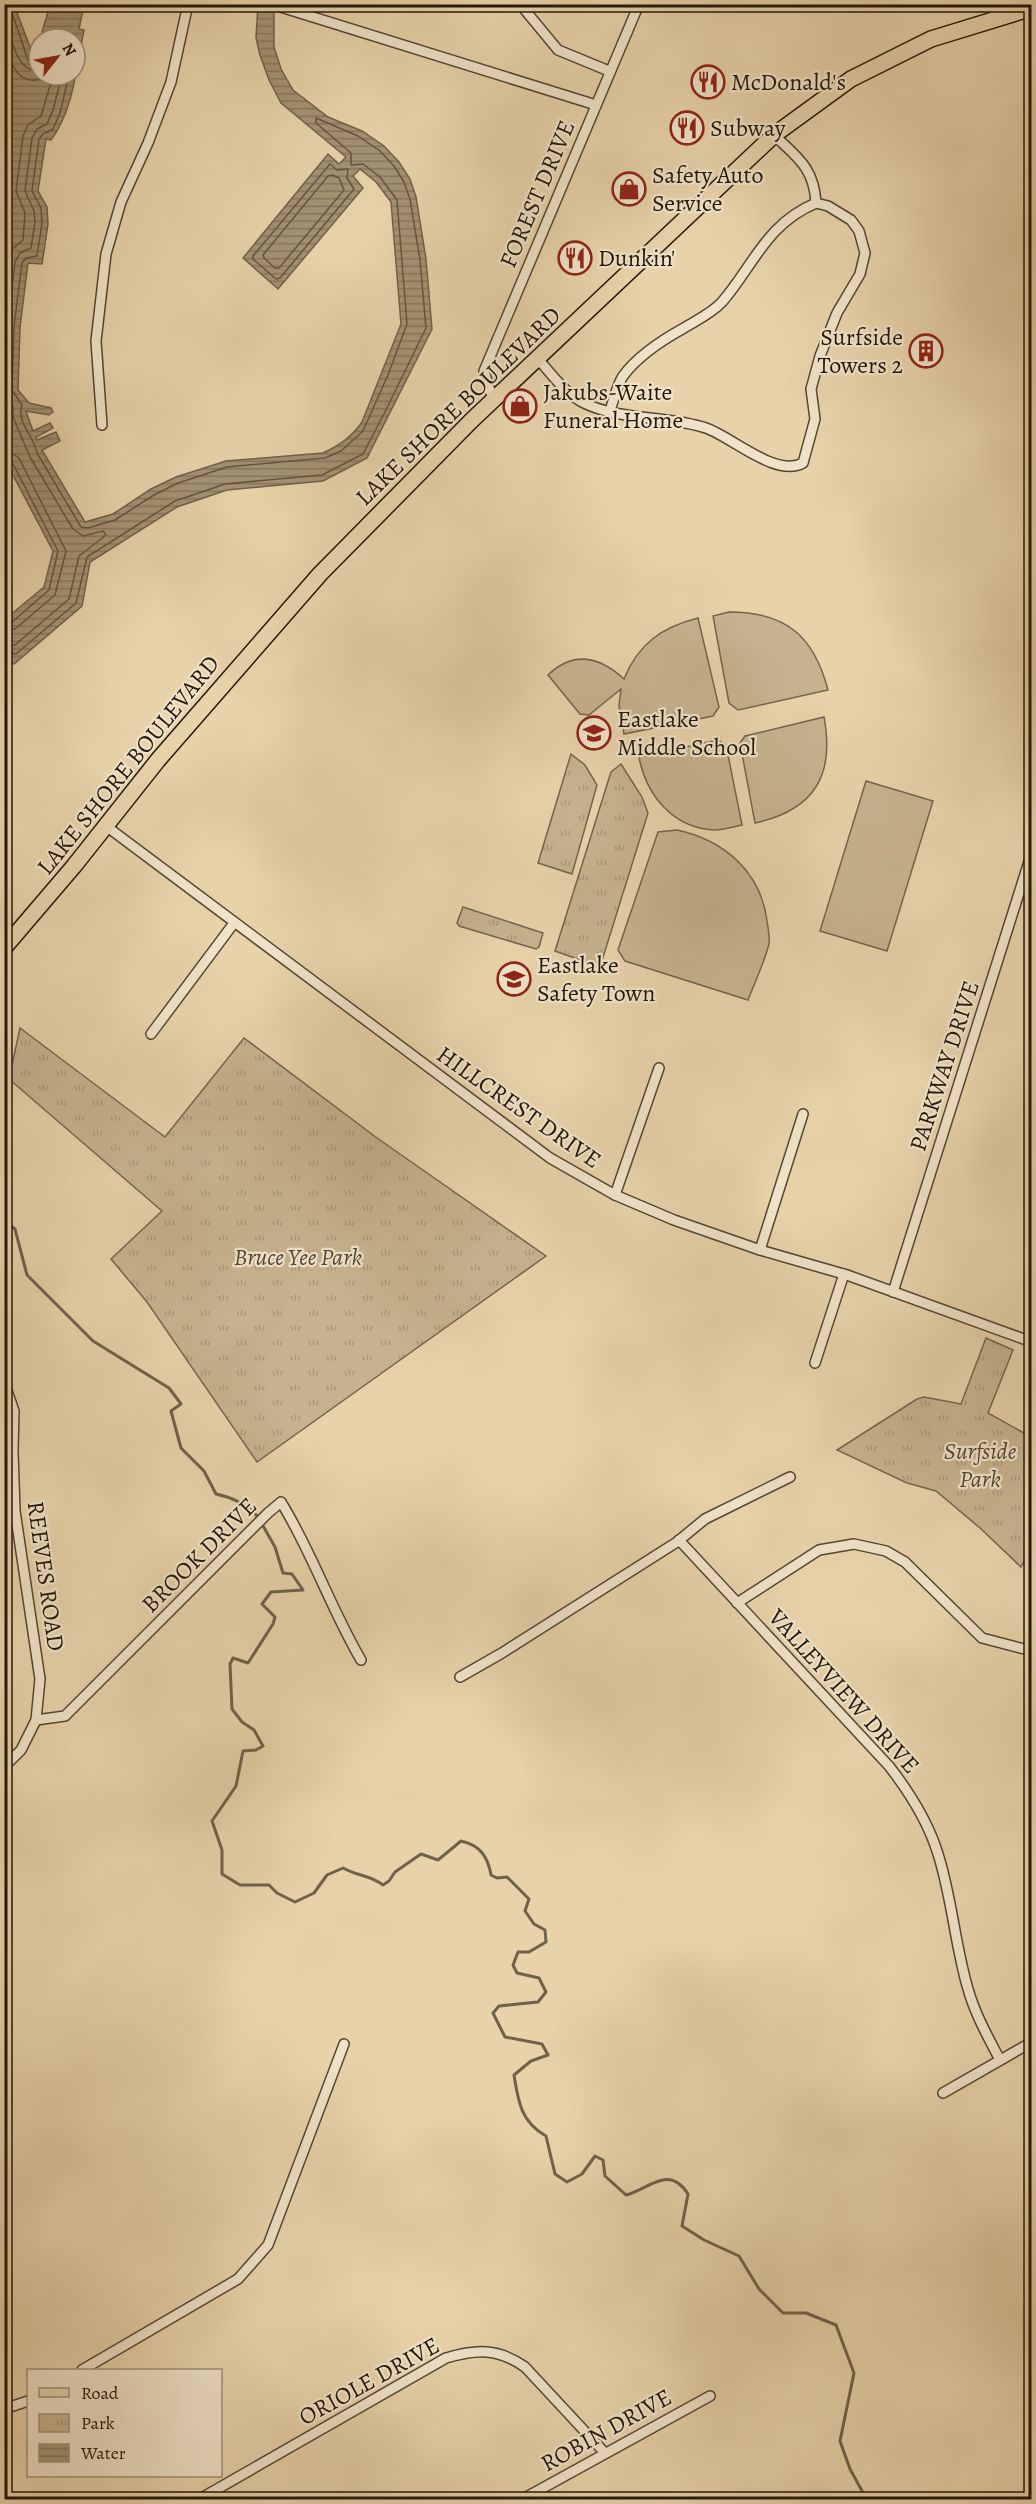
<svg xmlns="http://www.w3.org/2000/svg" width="1036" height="2504" font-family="Alegreya,serif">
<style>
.grass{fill:#c6b28f;stroke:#74644c;stroke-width:1.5}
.park{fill:url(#park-tufts);stroke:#74644c;stroke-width:1.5}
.water{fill:url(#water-rules);stroke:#706149;stroke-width:1.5}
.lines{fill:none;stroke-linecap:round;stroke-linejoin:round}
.shore{stroke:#64543e;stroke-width:1.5}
.stream{stroke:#706149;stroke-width:3}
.street-casing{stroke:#544631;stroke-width:12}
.primary-casing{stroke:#231709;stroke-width:18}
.street{stroke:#efe2c8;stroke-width:9}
.primary{stroke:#e7d2aa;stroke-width:15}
.labels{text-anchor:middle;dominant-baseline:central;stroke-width:4.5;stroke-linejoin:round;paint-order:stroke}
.poi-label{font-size:24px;fill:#231709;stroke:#efe2c8;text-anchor:start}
.street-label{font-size:24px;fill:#231709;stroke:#efe2c8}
.park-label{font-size:24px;font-style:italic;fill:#544631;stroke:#efe2c8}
</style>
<defs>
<pattern id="park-tufts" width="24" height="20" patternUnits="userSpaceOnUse" patternTransform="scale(1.5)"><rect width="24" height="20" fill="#c6b28f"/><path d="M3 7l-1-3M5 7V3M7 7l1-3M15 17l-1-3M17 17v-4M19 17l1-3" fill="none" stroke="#aa987a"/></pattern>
<pattern id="water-rules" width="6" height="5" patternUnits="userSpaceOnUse" patternTransform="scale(1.5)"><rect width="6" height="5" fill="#a49273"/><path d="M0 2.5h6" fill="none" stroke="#85765d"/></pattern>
</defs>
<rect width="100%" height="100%" fill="#e7d2aa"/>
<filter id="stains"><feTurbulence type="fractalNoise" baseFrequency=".00333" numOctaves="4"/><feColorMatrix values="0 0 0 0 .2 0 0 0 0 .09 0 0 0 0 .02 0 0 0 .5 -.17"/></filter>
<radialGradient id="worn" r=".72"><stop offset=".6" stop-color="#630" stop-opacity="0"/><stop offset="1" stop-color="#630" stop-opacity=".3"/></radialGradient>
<!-- grass -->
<g class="grass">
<path d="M729,612C786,612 814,636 828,690L738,710L729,703L713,616Z"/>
<path d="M698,618L719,707L713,716L624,734L619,706L621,689L589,715L580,714L548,675C574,650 600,657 624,679C638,644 662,627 698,618Z"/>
<path d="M824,717C835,776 814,810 755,823L740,743L745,736Z"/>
<path d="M718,740L726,745L742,825C733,827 724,830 714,830C673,828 646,795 639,757Z"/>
<polygon points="866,781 933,801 887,951 820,931"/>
<path d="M677,830C724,840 761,872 767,921C768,928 770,937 769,944C764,963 755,982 748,1000L625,961L618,950L658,832Z"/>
</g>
<!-- park -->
<g class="park">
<polygon points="571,754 585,765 597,785 572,874 538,863"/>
<polygon points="621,764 642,797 648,813 600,967 555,951 611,772"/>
<polygon points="463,907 543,933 539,947 536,949 459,926 457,923"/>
<polygon points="20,1028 165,1137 244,1038 377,1138 546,1256 257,1462 147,1302 111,1259 162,1211 9,1079"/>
<polygon points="986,1338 1013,1350 988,1413 1031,1437 1031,1548 1021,1567 980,1528 936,1491 907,1483 837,1450 917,1399 924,1397 961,1404"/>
</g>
<!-- water -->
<path class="water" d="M5,5H14L35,60L39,45V75H75V39H40L50,5H84L79,29L84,30C76,68 74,109 51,140L46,139L38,191L47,207L48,224L42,264L28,263L20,327L18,390L29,403L51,408L53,412L49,415L26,411L33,431L50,423L53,428L36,437L37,440L56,432L60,441L42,450L85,522L113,514L151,489L176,477L226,461L323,453C339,446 352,437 362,422L401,324L391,202L376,182L360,169L353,176L363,188L278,289L243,258L328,154L339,164L346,157L281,103L269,80L260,55L256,38L258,5H274V47L281,69L293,90L328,117L362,131L384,146L399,162L410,179L416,197L426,259L432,329L367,458L323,481L227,490L177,507L90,562L82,606L14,664L5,655L4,620L44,587L53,551L5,460Z"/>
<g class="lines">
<!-- shore -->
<g class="shore">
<polyline points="9,4 28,60 33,64 39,62"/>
<path d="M4,18C11,35 16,74 39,70"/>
<path d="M4,44C13,67 19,90 49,76L52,79L41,116L28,125L23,136L16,191L25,213L23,240L9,252L4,271"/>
<polygon points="330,164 337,170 348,169 347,178 354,189 280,278 276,279 253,259 253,256"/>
<polygon points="332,175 339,178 344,190 279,268 275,268 264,258 263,255 328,176"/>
<polyline points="4,451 12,453 19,458 66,551 55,595 15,629 4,632"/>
<polyline points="4,459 12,462 58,551 49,590 11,623 4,625"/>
<polyline points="4,644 15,645 69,599 79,556 106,535 103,531 83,536 73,529 30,457 13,417 13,406 5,393 7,326 15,262 20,253 31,248 35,223 34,211 25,191 32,138 37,129 47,124 53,110 62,75"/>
<path d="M4,651L16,654L76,603L87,557L175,501L225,484L322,475L363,454L386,410L426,328L420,260L410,199L404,182L394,166L380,151L358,136L316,118V123L351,153V165L363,164L380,177L397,200L407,324L388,375L363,431L341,451L325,458L227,467L178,483L154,495L115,520L88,528L81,527L37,453C35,437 16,423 22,405L12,390L14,326L22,263L26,258L37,256L42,223L41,208L32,191L39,139L43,134L53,129L60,113L69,75"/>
</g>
<!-- stream -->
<g class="stream">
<path d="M4,1221L15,1229L27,1275L93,1341L169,1388L181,1404L171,1411L181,1448L204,1471L216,1494C230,1497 251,1505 258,1518"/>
<path d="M262,1524L275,1547L283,1573L292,1574L303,1590L271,1592L262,1604L275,1617L273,1624L248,1663L233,1658L230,1664L232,1709L242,1722L254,1730L263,1746L256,1750L243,1751L236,1786L212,1821L222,1850V1874L240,1885H269L277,1893L295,1902L314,1893L327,1875L343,1868C357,1876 370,1875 383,1885L389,1881L395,1872L421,1854L438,1860L461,1841C480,1845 488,1857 491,1875L497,1878L507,1877L529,1899L525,1911L534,1924L545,1930L546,1942L529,1952H518L513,1965L517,1973L539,1978L546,1992L538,2002L499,2006L493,2013L505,2037L542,2044L548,2055L531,2061L514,2075C518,2101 521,2122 546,2136L555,2174L567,2182L582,2174L595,2156L603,2160L605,2176L626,2195C649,2189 669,2164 688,2194L682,2226L704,2240L739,2256L759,2289L783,2313H806L836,2325L854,2373L840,2441L850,2469L867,2500"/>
</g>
<!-- street casing -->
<g class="street-casing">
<g id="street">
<polyline points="271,4 596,105"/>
<polyline points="520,4 558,50 609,71"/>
<path d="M537,358C551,373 565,394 584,403C621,421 668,415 706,428C732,437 776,478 803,463L815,419L811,389L820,356L837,313L860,274L865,253L859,231L851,220L828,206L816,203C814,168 798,158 774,135"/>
<polyline points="493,400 484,371 639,4"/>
<path d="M610,410C614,400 617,385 623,376C637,357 664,339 684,328C697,320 712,313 722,302C754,265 766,224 816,203"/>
<polyline points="102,425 96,341 106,254 121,202 148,143 171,82 188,4"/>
<polyline points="106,826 550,1158 615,1195 674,1220 760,1250 847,1275 1032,1342"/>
<polyline points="151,1034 234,923"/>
<polyline points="615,1195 659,1068"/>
<polyline points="760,1250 803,1114"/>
<polyline points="893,1292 1032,852"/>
<polyline points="815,1363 844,1274"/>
<polyline points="4,1382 14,1411 13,1451 15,1511 40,1679 36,1720 21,1750 4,1767"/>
<path d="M679,1540L889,1766C910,1793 928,1821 938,1854C952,1898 955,1945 968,1989C975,2014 988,2037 1000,2060"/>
<polyline points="737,1603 819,1550 854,1544 886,1551 905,1562 982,1638 1032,1651"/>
<polyline points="460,1677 502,1653 677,1542 705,1519 790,1477"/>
<path d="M36,1720L65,1716L268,1513L281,1502C312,1552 331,1609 361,1660"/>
<polyline points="943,2093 1032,2042"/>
<polyline points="82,2370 238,2279 268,2245 344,2044"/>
<polyline points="4,2409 28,2401"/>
<path d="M198,2500L446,2358C477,2349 498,2348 525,2367L604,2452"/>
<polyline points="521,2500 710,2396"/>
</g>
</g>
<!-- primary casing -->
<g class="primary-casing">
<polyline id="primary" points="4,948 74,866 158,760 320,574 472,420 774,135 851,79 931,39 1032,8"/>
</g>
<!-- street -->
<use href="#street" class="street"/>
<!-- primary -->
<use href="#primary" class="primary"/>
</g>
<!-- icons -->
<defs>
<g id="restaurant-ring" transform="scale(1.725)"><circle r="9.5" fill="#efe2c8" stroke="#8f2418" stroke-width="1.5"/><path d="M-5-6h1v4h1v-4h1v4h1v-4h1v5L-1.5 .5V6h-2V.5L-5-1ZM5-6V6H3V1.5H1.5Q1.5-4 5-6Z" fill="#8f2418"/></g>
<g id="shop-ring" transform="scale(1.725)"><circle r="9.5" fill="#efe2c8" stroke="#8f2418" stroke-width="1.5"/><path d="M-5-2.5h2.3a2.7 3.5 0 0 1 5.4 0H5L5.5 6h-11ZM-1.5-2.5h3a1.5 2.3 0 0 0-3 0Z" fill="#8f2418"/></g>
<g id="building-ring" transform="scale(1.725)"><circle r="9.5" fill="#efe2c8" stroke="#8f2418" stroke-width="1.5"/><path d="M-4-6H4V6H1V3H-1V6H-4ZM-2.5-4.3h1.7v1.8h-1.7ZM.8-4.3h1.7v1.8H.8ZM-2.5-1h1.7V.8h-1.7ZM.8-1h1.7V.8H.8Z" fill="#8f2418"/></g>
<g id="school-ring" transform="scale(1.725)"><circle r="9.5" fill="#efe2c8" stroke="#8f2418" stroke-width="1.5"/><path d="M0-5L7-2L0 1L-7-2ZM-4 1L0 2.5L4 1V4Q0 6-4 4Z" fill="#8f2418"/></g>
</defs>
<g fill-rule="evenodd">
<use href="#restaurant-ring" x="708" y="82"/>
<use href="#restaurant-ring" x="687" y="128"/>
<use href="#shop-ring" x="629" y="189"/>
<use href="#restaurant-ring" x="575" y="258"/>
<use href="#building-ring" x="926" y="351"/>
<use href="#shop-ring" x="520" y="406"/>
<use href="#school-ring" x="594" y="733"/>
<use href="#school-ring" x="514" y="979"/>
</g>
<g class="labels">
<!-- poi labels -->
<g class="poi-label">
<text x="731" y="82">McDonald's</text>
<text x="710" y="128">Subway</text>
<text x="652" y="175">Safety Auto<tspan x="652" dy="28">Service</tspan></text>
<text x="598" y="258">Dunkin'</text>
<text x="903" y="337" text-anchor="end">Surfside<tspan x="903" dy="28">Towers 2</tspan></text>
<text x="543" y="392">Jakubs-Waite<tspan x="543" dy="28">Funeral Home</tspan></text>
<text x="617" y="719">Eastlake<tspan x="617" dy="28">Middle School</tspan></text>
<text x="537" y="965">Eastlake<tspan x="537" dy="28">Safety Town</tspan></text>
</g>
<!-- street labels -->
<g class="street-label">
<text transform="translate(537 194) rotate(-67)">FOREST DRIVE</text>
<text transform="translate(458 406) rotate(-44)">LAKE SHORE BOULEVARD</text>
<text transform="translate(128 765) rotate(-51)">LAKE SHORE BOULEVARD</text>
<text transform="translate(944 1066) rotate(-72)">PARKWAY DRIVE</text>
<text transform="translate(519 1107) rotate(35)">HILLCREST DRIVE</text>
<text transform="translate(199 1555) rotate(-45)">BROOK DRIVE</text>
<text transform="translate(46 1576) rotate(82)">REEVES ROAD</text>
<text transform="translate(844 1691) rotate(48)">VALLEYVIEW DRIVE</text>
<text transform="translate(369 2381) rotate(-29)">ORIOLE DRIVE</text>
<text transform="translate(606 2430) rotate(-29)">ROBIN DRIVE</text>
</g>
<!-- park labels -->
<g class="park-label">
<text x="298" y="1257">Bruce Yee Park</text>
<text x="980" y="1451">Surfside<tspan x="980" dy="28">Park</tspan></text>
</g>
</g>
<!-- margin -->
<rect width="1036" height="2504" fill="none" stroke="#e7d2aa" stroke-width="24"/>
<rect x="6" y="6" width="1024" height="2492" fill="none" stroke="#231709" stroke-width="3"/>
<rect x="12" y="12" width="1012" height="2480" fill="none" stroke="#231709" stroke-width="1.5"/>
<!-- legend -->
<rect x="27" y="2369" width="195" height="108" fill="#efe2c8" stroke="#9d917c" stroke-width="1.5"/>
<rect x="39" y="2388" width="30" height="9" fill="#e7d2aa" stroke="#9d917c" stroke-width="1.5"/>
<text x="81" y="2399" font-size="18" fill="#231709">Road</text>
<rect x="39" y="2414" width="30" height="18" fill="url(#park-tufts)" stroke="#9d917c" stroke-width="1.5"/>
<text x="81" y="2429" font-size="18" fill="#231709">Park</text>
<rect x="39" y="2444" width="30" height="18" fill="url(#water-rules)" stroke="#9d917c" stroke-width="1.5"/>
<text x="81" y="2459" font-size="18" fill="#231709">Water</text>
<!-- north arrow -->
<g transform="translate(57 57) rotate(59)"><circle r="28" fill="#efe2c8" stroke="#9d917c" stroke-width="1.5"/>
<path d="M0-4.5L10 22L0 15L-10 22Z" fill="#8f2418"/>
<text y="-9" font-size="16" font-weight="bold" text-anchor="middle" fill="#231709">N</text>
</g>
<rect width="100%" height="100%" filter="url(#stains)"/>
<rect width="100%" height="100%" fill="url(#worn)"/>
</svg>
